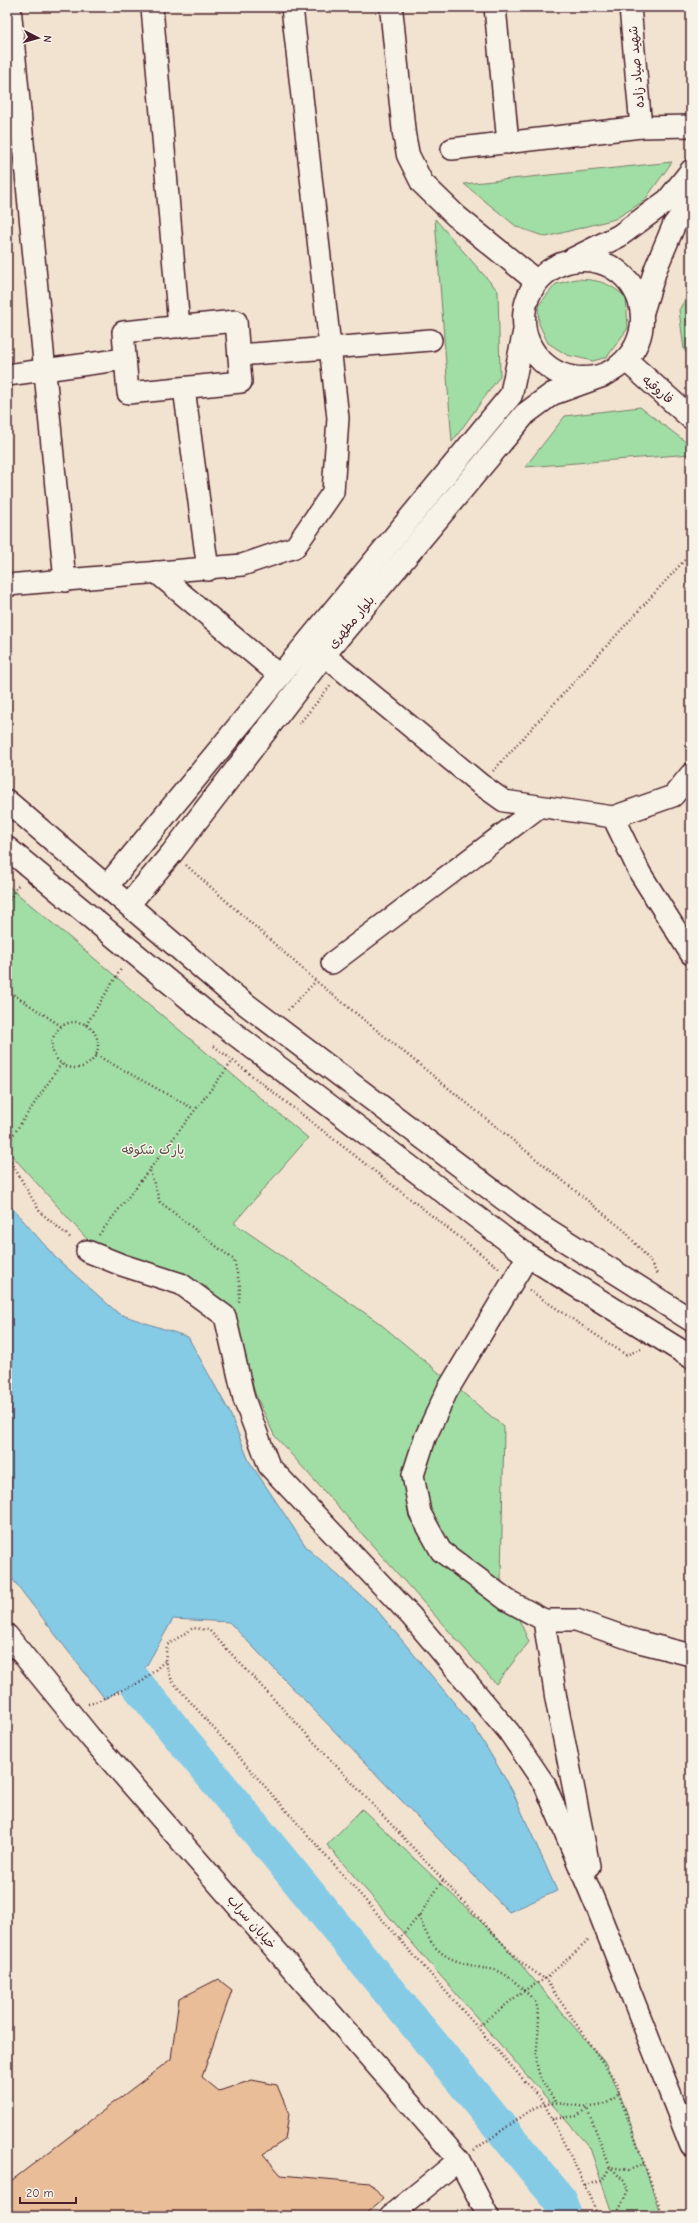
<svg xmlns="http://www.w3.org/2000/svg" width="698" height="2223" font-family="'Comic Neue','Playpen Sans Arabic',sans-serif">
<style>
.green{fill:#a1dea5;stroke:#767e68}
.water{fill:#85cbe6;stroke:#6d869b}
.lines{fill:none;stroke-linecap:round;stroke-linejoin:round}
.river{stroke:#85cbe6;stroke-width:34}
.building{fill:#e8bd98;stroke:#4a1f2b}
.street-casing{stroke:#4a1f2b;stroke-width:24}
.secondary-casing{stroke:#4a1f2b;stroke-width:25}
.path{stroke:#4a1f2b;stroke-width:2.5;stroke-dasharray:1 3;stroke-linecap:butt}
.street{stroke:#f7f3e8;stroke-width:21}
.secondary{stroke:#f7f3e8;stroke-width:22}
.labels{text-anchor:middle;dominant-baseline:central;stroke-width:3;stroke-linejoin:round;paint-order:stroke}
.street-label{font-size:13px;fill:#4a1f2b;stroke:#f7f3e8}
.park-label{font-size:13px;fill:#604f4a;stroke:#f7f3e8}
</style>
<rect width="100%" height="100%" fill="#f2e3d0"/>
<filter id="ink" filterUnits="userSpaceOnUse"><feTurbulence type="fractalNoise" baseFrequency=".025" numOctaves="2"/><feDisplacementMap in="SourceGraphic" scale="8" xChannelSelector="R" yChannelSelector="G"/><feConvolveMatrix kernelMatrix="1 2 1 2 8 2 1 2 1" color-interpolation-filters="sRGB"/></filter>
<g filter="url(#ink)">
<!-- green -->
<g class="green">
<polygon points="672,162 644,201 615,219 546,237 517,227 464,184"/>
<polygon points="435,219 498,291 500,376 452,442"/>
<path d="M576,279C600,280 607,282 626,297L628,328L607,357L593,361L567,355L548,343L539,324L538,306L556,284Z"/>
<polygon points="691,289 691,356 684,350 679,310"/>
<polygon points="640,407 691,446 691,454 525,467 565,416"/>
<polygon points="7,885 308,1138 234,1223 378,1322 504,1427 501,1579 529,1642 496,1684 274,1435 207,1287 104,1258 7,1150"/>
<polygon points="362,1809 499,1939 606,2064 625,2107 661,2216 613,2216 590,2148 327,1845"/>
</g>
<!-- water -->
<polygon class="water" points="7,1202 55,1257 119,1314 188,1337 229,1411 249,1461 307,1548 376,1609 475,1728 512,1790 557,1891 509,1912 229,1622 173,1619 140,1677 105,1699 7,1572"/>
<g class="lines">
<!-- river -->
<polyline class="river" points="123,1639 123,1667 559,2199 565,2216"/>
</g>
<!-- building -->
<polygon class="building" points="218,1979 232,1990 202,2077 219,2091 252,2080 277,2085 289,2114 285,2140 263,2154 281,2175 370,2183 383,2199 363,2216 7,2216 7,2184 171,2059 179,1999"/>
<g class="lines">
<!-- street casing -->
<g class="street-casing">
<g id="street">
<polyline points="10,7 65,581"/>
<polyline points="152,7 179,327"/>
<polyline points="495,7 508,143"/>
<polyline points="630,7 641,127"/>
<polyline points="452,149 641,127 691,126"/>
<polygon points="236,321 241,382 128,393 123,332"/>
<polyline points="239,355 431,340"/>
<polyline points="7,375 125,359"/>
<polyline points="184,388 208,570"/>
<polyline points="156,572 279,675"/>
<polyline points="7,585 242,565 295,547 333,492 338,418 292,7"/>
<polyline points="324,655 480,784 504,801 613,817 640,873 691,954"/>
<polyline points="613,817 673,796 691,774"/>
<polyline points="332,963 539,807"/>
<polyline points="87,1251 122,1265 181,1284 225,1316 244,1399 269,1466 411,1616 509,1732 545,1785 598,1910 691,2146"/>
<polyline points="528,1256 447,1391 425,1438 413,1475 420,1513 441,1551 507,1600 544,1620 556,1699 589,1866"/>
<polyline points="544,1620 576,1620 636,1641 691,1655"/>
<polyline points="7,1635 90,1737 459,2160 488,2216"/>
<polyline points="390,2216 459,2160"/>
</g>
</g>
<!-- secondary casing -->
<g class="secondary-casing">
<g id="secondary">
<polyline points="391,7 404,134 408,155 422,183 456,216 536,281"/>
<polyline points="573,259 619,236 668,200 691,171"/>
<circle cx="583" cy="319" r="59"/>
<polyline points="642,313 656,268 674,225 691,203"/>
<polyline points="626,360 691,418"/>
<polyline points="7,801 231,993 529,1218 691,1320"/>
<polyline points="7,848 203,1010 528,1256 691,1357"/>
<polyline points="107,886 511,395 524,333"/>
<polyline points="129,904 172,853 324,655 525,414 552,394 602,376"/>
</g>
</g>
<!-- path -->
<g class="path">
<polyline points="299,724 331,685"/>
<polyline points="493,771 691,553"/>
<polyline points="186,865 316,981 625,1231 650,1261 657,1274"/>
<polyline points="7,903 19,884"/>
<polyline points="7,990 61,1026"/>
<polyline points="288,1010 316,981"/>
<circle cx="75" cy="1045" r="23"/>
<polyline points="86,1025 121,969"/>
<polyline points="214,1046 499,1268"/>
<polyline points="96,1055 194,1109"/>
<polyline points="7,1144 61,1064"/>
<polyline points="7,1155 40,1212 72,1239"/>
<polyline points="150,1171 160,1202 234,1260 240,1286 239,1302"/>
<polyline points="99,1235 232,1062"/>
<polyline points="529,1290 626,1355 641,1349"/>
<polyline points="88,1704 93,1703 143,1681 165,1661"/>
<path d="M419,1916C433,1954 444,1959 482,1968C488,1969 495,1969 500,1972C510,1976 525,1991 533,1999C545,2013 534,2049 537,2065C539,2080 549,2090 556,2103"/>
<polyline points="399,1939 419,1916 443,1880"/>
<polyline points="588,1941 545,1979 520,1962 209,1630 193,1628 167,1645 165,1661 172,1681 544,2103 580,2175 598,2216"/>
<polyline points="619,2094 663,2216"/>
<polyline points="552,2119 577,2116 587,2108 610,2167 624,2181 628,2191 616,2216"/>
<path d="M474,2150L534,2108C566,2093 590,2122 619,2094L618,2085L545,1979L523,1991L477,2028"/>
<polyline points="585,2185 602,2181 610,2167 629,2170 644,2164"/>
</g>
<!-- street -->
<use href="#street" class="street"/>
<!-- secondary -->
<use href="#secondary" class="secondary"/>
</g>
</g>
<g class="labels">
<!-- street labels -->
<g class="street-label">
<text transform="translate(636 67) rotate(-95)">شهید صیاد زاده</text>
<text transform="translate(658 389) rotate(41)">فاروقیه</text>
<text transform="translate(351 622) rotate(-50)">بلوار مطهری</text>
<text transform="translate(252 1922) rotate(49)">خیابان سراب</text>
</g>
<!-- park labels -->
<g class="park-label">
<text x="153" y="1149">پارک شکوفه</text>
</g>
</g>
<!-- margin -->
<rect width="698" height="2223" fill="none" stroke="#f7f3e8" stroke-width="24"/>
<rect x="12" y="12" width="674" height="2199" fill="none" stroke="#4a1f2b" stroke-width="1.5" filter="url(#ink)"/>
<!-- north arrow -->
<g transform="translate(38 38) rotate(96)" stroke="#f7f3e8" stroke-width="3" paint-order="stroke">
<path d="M0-3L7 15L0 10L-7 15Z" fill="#4a1f2b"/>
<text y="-6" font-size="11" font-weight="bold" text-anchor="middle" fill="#4a1f2b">N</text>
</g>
<!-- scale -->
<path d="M20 2197v6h56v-6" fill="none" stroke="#4a1f2b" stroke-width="2"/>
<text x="26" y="2197" font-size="12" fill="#4a1f2b" stroke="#f7f3e8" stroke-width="3" paint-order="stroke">20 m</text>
</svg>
